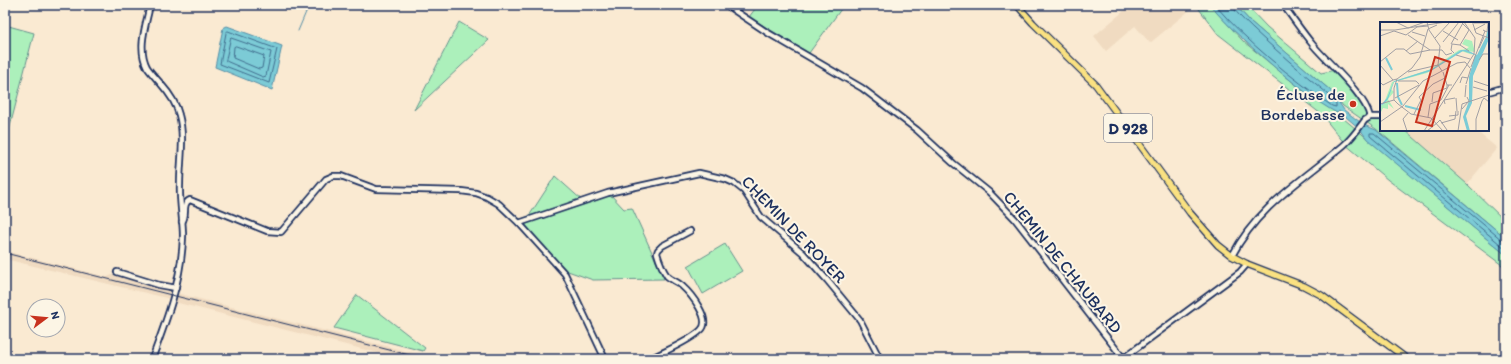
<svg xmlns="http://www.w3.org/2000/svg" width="1511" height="364" font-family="Itim,sans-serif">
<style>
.built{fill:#f0dbc1}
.green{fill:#acf0bb;stroke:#64908c}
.water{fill:#7bcbd6;stroke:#558da6}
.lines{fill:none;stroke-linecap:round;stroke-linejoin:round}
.shore{stroke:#416d8e;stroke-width:1}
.stream{stroke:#558da6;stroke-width:1}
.minor-casing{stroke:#1b2f5e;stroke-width:8}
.major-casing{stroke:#1b2f5e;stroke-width:8}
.minor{stroke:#fcf5e5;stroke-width:4.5}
.major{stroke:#fae181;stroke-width:5.5}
.rail{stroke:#1b2f5e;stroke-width:1}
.poi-dot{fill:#c8321e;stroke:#fcf5e5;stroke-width:1.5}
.labels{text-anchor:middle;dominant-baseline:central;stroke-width:4;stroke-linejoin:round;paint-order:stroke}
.shield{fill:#fcf5e5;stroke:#5e6a86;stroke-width:1}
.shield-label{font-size:16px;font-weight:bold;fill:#1b2f5e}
.poi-label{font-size:17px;fill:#1b2f5e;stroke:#fcf5e5;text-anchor:end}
.street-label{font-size:17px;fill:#1b2f5e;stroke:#fcf5e5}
.inset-river{fill:none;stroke:#7bcbd6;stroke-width:2}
.inset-road{fill:none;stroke:#a19fa4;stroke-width:1}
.view{fill:#c8321e;fill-opacity:0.15;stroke:#c8321e;stroke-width:2}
.inset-edge{fill:none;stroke:#1b2f5e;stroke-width:2}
</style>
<rect width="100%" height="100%" fill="#faead2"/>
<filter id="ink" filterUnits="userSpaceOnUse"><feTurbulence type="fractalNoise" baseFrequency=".025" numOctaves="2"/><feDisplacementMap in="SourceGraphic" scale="8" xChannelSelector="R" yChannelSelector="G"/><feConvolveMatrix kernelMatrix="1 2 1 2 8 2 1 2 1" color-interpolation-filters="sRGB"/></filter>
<g filter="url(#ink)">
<!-- built -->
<g class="built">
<polygon points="1131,5 1196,5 1150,43 1135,26 1106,51 1094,36"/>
<polygon points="1405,130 1475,130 1497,148 1467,184"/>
<polygon points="5,251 107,277 118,273 173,290 171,299 5,259"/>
<polygon points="176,293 306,326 437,359 402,359 174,302"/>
</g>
<!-- green -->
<g class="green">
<polygon points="758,5 844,5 809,53 749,17"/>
<polygon points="1196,5 1210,5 1243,41 1307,94 1337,113 1506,255 1506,268 1388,180 1345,144 1321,114 1218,34"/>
<polygon points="1235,5 1246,5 1267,27 1321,73 1335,70 1361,97 1370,117 1381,117 1381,130 1405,130 1467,184 1506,222 1506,238 1376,129 1343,106 1331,91 1251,22"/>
<polygon points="459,22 489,40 414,110"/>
<polygon points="5,25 34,33 6,142 5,69 6,66 5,65"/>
<polygon points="555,176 584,202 610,194 624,209 632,208 664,279 593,280 565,270 519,220 529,216"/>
<polygon points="725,244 742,271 703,294 688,266"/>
<polygon points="357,295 425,348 423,351 334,328"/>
</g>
<!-- water -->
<g class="water">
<path d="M1210,5H1235L1251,22L1331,91L1344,110L1364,125L1376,130L1506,238V255L1367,139L1360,129L1339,111L1337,113C1316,102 1298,86 1279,71C1255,50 1231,30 1210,5Z"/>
<polygon points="227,26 282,46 272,90 215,67 223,28"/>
</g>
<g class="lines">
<!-- shore -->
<g class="shore">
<path d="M1215,5C1248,43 1290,77 1332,106L1336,107V104L1328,94C1314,82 1233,16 1232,5"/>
<polygon points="228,31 277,49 269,83 220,64 226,33"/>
<polygon points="231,38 271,52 266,76 263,77 226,61"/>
<polygon points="236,46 264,56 262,68 259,69 233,58 234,47"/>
<polyline points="1506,241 1502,240 1374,133 1370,133 1370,136 1506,249"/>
</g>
<!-- stream -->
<polyline class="stream" points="298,31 309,5"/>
<!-- minor casing -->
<g class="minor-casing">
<g id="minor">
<path d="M150,5C146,25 137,48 147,67C151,73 156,78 161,84C169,93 176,102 179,115C185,137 180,161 180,184C179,201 183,219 183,236C182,279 167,319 152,359"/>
<polyline points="726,5 768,33 862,88 917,130 953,163 989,192 1015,219 1123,358"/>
<path d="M1283,5C1293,18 1302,32 1313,45C1329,64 1365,94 1370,117"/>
<polyline points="1488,92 1506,87"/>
<path d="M182,222C188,215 181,204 190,200L267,231L281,232L326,179L333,176H341L376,189L461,191L476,193L487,197L499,204L519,223L565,274L605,359"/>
<polyline points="519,223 608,193 699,173 725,179 734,183 744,191 761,217 803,253 827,280 860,320 880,359"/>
<path d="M1232,256C1258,206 1303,180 1344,145C1352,138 1359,128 1365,120L1370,117H1381"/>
<polyline points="117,272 159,285 176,288"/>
<path d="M650,359C665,351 690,341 701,330C712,320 691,294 682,286C678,282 671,280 667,276C663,270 659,260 657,253L658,250L662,246L690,231"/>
<polyline points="1122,359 1240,272 1247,264"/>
</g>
</g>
<!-- major casing -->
<g class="major-casing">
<polyline id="major" points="1017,5 1033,23 1096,85 1190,213 1218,245 1232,256 1247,264 1304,286 1321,295 1407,359"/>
</g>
<!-- minor -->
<use href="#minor" class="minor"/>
<!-- major -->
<use href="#major" class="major"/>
<!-- rail -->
<polyline class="rail" points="5,253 425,359"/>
</g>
</g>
<!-- markers -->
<circle class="poi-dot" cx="1353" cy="104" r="4"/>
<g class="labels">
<!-- shield labels -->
<rect class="shield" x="1104" y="114" width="48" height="28" rx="3"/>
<g class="shield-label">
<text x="1128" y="128">D 928</text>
</g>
<!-- poi labels -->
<g class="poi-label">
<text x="1345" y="94">Écluse de<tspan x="1345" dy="20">Bordebasse</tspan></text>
</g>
<!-- street labels -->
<g class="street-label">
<text transform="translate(794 229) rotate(46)">CHEMIN DE ROYER</text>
<text transform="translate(1063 262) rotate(51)">CHEMIN DE CHAUBARD</text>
</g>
</g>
<!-- overview -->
<g transform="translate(1380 22)">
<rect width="109" height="109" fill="#faead2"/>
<path d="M85,17L92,19L95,30L86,29L93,33L81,29L47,51L14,60L11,67L14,70L8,77L14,87L8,82V87L3,86L0,92V84L4,82H0L4,81L12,60L51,47L79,28L86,27L89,25L82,22Z" fill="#acf0bb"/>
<path d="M109,0V17L93,54L92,81L86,94L90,109H87L83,95L89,79V55L95,33L83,29L51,49L14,60L8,77L4,82L0,84L7,76L14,59L52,47L81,28H87L97,33L106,15Z" fill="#7bcbd6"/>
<path class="inset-river" d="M6,36L12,48M17,61L18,75L22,83M25,84L41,88"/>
<path class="inset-road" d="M16,0L28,6L45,0M47,0L49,8L60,24L58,43L62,49M92,1H109M93,2L96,11L109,16M0,8H15L66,0M94,8L105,2M103,8L107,10L108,1M63,9L78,18M32,10L45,14M28,13L50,28H62L66,33L72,31M0,14L14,9L26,13L37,5L48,4M55,16L70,0M63,20L79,0M71,22L83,1M80,23L89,8L81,0M99,26L104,15M26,29L38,19M74,31L71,28L72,22L80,23L89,29M76,33L90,37M99,38L103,32H109M0,40L16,27H24L30,32L50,28M0,43L13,58L17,57L14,66V78L18,82L31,92L51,96L63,109M91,45L105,9M28,50L58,43M63,50L67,63H72M17,57L32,46L40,35L48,7L57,3M18,59H36L39,62M94,59L109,64M0,60L3,63L13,58M80,61L82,55L88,56M86,62L91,46M93,65L107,69M85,75L86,63M15,76L39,63M76,76L77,89M52,80L53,71L67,66V63M0,82L14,78M65,82L64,78L75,76M82,87L89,79L87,75M34,92L41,78L39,75L53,62L65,56M69,94L78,93V89M48,95L50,82L61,78L69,63M0,100L23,84L43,59L77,41L85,40L90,46M57,101L60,98L67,108M61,101L75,97L76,89M27,109L23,97L28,91M44,109L94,32L95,16L84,0M47,109L57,101M78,109L82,82L109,73M96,109V97L102,79L104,76L109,80"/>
<path class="view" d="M55,35L70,40L52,104L36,100Z"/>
<rect width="109" height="109" class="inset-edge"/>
</g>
<!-- margin -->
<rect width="1511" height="364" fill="none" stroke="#fcf5e5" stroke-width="20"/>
<rect x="10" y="10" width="1491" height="344" fill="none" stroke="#1b2f5e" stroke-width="1.5" filter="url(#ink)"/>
<!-- north arrow -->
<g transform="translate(46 318) rotate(74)"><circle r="19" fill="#fcf5e5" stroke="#a2a6af"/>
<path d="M0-3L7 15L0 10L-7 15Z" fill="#c8321e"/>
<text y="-6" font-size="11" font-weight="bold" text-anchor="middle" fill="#1b2f5e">N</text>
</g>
</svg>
